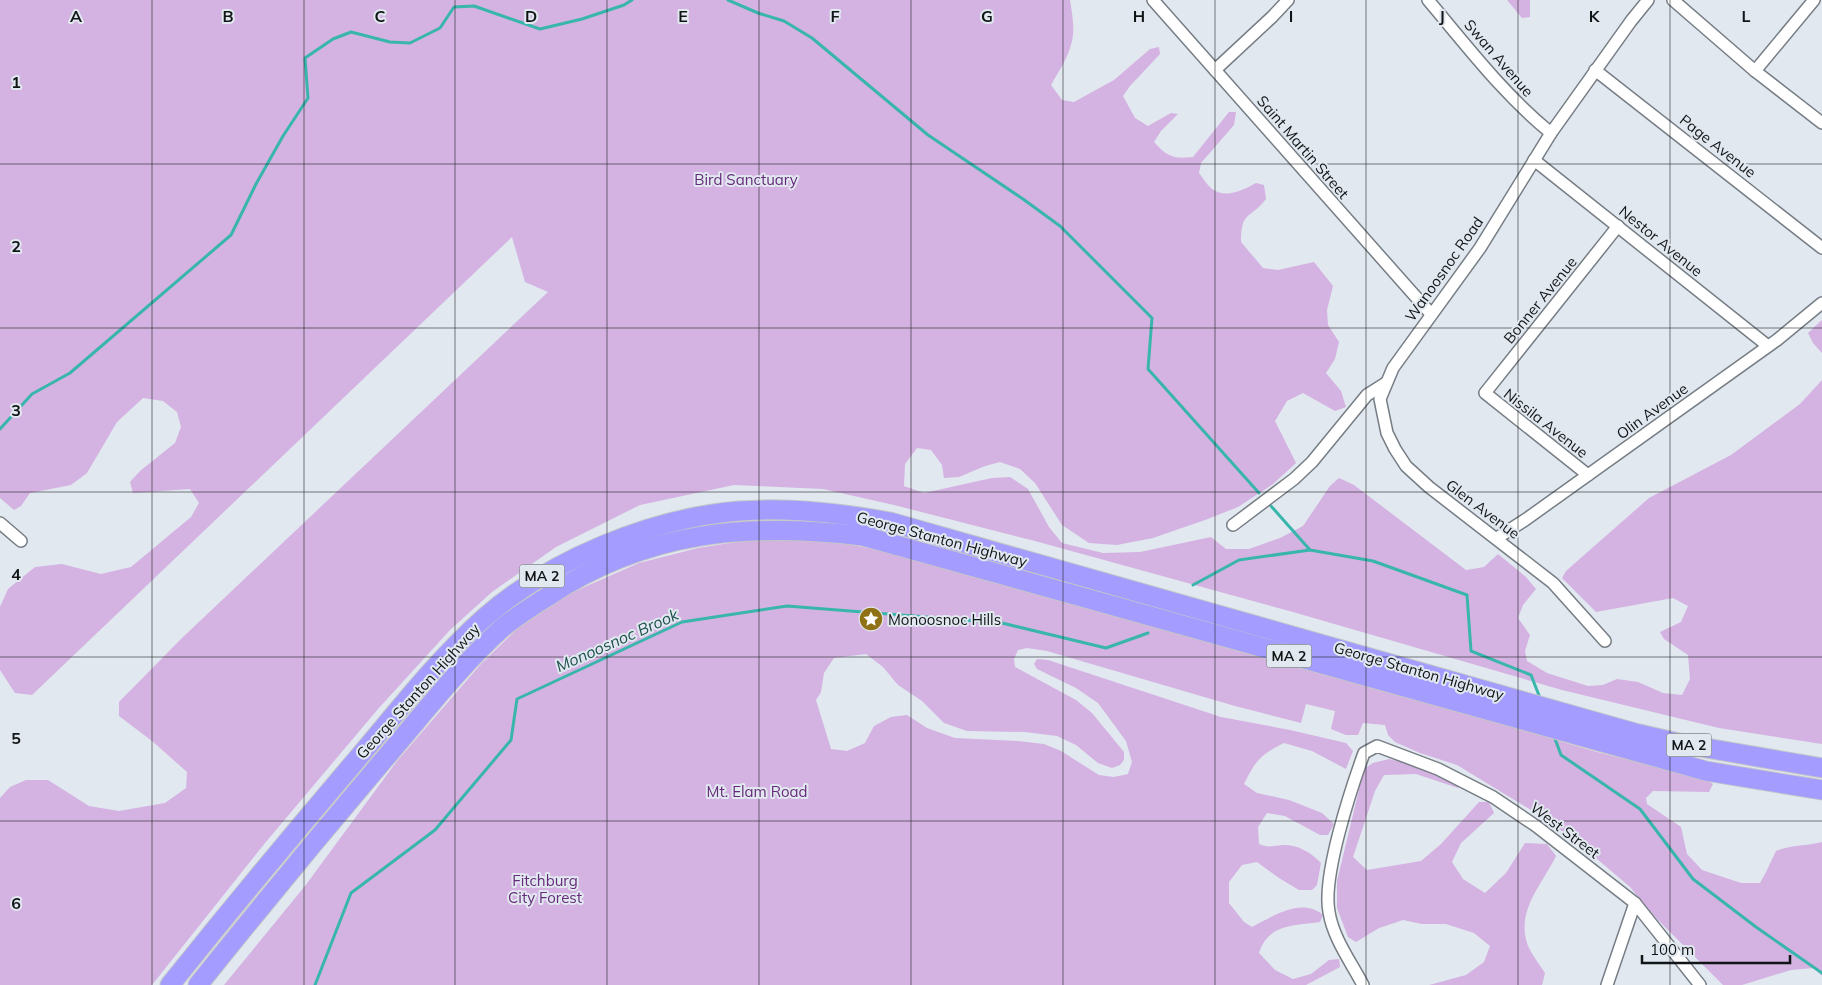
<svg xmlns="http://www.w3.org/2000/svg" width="1822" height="985" font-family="Mulish,sans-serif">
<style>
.green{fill:#d4b2e1}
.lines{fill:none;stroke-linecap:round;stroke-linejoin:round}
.stream{stroke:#39b6ab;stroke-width:3}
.minor-casing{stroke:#767d84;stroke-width:14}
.trunk-casing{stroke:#c6c7c7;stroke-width:21}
.minor{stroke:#fff;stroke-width:11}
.trunk{stroke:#a49cff;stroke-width:19}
.grid{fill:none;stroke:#121517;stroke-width:1;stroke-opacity:0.55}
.labels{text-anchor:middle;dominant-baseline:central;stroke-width:4;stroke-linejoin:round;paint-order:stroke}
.shield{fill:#e1e8f0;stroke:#505458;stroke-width:1}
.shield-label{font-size:14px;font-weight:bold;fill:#121517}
.street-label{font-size:15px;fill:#121517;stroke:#e1e8f0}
.park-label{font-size:15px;fill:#662a7a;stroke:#e1e8f0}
.poi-label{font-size:15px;fill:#121517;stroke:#e1e8f0;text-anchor:start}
.water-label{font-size:16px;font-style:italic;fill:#1e514c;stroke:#e1e8f0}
.grid-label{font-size:16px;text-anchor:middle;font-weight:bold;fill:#121517;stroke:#e1e8f0;stroke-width:4;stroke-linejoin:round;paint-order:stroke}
</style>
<rect width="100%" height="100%" fill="#e1e8f0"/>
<!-- green -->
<g class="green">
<path d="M0,0H1070C1072,13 1075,28 1072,41C1069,56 1059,71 1051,85L1062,100L1074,102L1114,80L1150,49L1159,47L1160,54L1130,86L1123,96L1135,118L1148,126L1171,113L1178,114L1161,131L1154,142C1167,157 1174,159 1193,157L1229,112H1236L1234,125L1201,163L1199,173C1203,178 1207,185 1212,189C1226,199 1243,190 1256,183L1264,185L1266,199C1250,220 1241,210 1241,242L1263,268L1278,270L1314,262L1333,286L1327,310L1328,325L1339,342L1335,359L1326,373L1341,391L1346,407L1335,411L1303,393L1287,401L1275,421L1296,463L1273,484L1238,507L1205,520L1153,538L1117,545L1089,543L1062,525L1035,483L1020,469L1000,462L985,466L959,477L944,478L942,465L931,450L917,448L905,464L904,486L924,493L992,478L1010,477L1028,489L1049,527L1062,543L1103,553L1140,552L1211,537L1226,549H1249L1280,538L1303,526L1330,486L1339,478L1354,485L1466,570L1484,567L1498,554L1526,577L1536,589L1523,605L1518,618L1530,635L1525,651L1527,661L1547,673L1588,686L1603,685L1617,679L1638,682L1663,693L1682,695L1690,679L1688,655L1664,639L1660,632L1681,622L1688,606L1673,598L1596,612L1562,578L1566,571L1649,498L1731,455L1800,404L1822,380V744L1719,728L1562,690L1293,612L1035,541L894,505L823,489L734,485L640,505L556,547L492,592L450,630L378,709L265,843L152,985H0V798L10,787L26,780H48L89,806L119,811L165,803L186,788L187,772L152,741L119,716V702L182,638L548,292L525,282L512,237L32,695L15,693L0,670V607L8,589L35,567L62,564L101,574L131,567L191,517L199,503L190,489L133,493L130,482L140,471L175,443L181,427L177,412L163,401L143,398L117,422L87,473L71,485L30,493L21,506L14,510L0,498Z"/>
<polygon points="1507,0 1530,0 1530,17 1522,18"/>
<polygon points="1822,320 1822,353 1813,343 1808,333"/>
<path d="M761,538L818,539L908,555L1056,600L1422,701L1597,752L1705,779L1713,784L1709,792L1653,791L1646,798L1647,804L1681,827L1687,854L1702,870L1741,883H1760L1766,872L1776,851C1791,845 1806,846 1822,842V976L1814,968L1791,970L1742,985H1723L1654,916L1630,887L1576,841L1536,813L1457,765L1420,753L1395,742L1388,735L1385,725L1363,723L1358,735H1346L1331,729L1335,711L1306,704L1301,723L1235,706L1047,651L1027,648L1018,650L1014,659L1015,667L1076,700L1092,713L1124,752V760L1120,765L1112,768L1098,763L1076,745L1057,736L1025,732L967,731L944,723L922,701L898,685L883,667L866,654L834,658L824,673L821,692L816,700L831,749L847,751L865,743L874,726L891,717L907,715L927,728L955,738L1018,741L1044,744L1061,751L1099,775L1114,777L1128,774L1132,762L1126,741L1098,703L1076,688L1037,669L1034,664L1037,659L1048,660L1221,717L1290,730L1346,743L1353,751L1346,769L1312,751L1284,743C1260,755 1256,760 1244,784L1257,793L1289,800L1322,813L1334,824L1328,835H1320L1285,816L1267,813L1258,827L1259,844C1268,848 1273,846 1283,845C1299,845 1310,852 1321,863L1317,885L1312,890H1299L1279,878L1257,862L1242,865L1229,882V903L1244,922L1252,927C1273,916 1302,897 1323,915L1320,922C1294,926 1269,923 1259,953L1275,970L1293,979L1311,974L1329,960L1339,959L1340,967L1306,985H224L305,886L397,761L480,665L518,628L571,593L639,563L698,548Z"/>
<path d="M1389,759L1417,766L1459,783L1458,788L1416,774L1384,775L1375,791L1353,857L1367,870L1421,861L1441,844L1479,802H1489L1494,813L1461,843L1452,862L1463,879L1485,893L1506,873L1525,843L1547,844L1556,856C1542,885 1515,911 1528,946C1532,955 1539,964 1545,973L1542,985H1429L1466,975L1484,962L1490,946L1474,933L1446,924H1422L1403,920L1379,928L1356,942L1348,937L1337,908V881L1364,769L1373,763Z"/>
</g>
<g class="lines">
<!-- stream -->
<g class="stream">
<polyline points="728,0 758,13 784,21 812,38 928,135 1023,199 1060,226 1152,318 1148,369 1259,493"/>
<polyline points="0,429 32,394 70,373 231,235 256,184 283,136 308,98 305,58 333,39 351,32 390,42 410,43 440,28 454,7 474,6 540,29 582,19 624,5 632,0"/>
<polyline points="1271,506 1310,550"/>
<polyline points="1193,585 1239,560 1310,550 1373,561 1467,595 1471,651 1531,675 1540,698"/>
<polyline points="1554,736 1561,755 1640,809 1693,879 1756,927 1822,973"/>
<polyline points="315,985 351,893 435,830 511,740 517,699 682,622 787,606 1002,623 1106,648 1148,633"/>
</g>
<!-- minor casing -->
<g class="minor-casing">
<g id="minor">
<polyline points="1153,0 1431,314"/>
<path d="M1428,0C1467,46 1504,95 1551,133"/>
<polyline points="1673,0 1755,71 1822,123"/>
<polyline points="1215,70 1272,17 1288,0"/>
<polyline points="1595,70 1822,248"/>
<polyline points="1755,71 1814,0"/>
<polyline points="1534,160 1768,346"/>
<polyline points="1588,475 1485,393 1618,226"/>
<polyline points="0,523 21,541"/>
<polyline points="1233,525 1294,479 1312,462 1367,395 1386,383"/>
<polyline points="1497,538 1525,520 1777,340 1822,303"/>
<polyline points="1605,641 1553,583 1429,487 1406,466 1395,449 1387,433 1380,399 1393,368 1480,248 1551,133 1631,21 1648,0"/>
<path d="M1363,985C1351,962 1333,938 1329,912C1322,876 1351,789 1364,753L1377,746L1438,769L1493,797L1536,826L1635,903L1700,985"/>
<polyline points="1607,985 1635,903"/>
</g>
</g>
<!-- trunk casing -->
<g class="trunk-casing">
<g id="trunk">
<path d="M170,985C231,909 294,833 358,758C398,711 437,660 484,618C550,560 651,518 739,511C790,507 840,513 890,522L1635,733L1683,744L1822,768"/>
<path d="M198,985C258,910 319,836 381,763C420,718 457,669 501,629C515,617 531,607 547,597C645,531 749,522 863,536L1706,771L1822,790"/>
</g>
</g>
<!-- minor -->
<use href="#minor" class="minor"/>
<!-- trunk -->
<use href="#trunk" class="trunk"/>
</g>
<!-- grid -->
<path class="grid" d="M152,0V985M304,0V985M455,0V985M607,0V985M759,0V985M911,0V985M1063,0V985M1215,0V985M1366,0V985M1518,0V985M1670,0V985M0,164H1822M0,328H1822M0,492H1822M0,657H1822M0,821H1822"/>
<!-- icons -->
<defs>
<g id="sight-disc" transform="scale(1.25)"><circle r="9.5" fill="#8f7216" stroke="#e1e8f0"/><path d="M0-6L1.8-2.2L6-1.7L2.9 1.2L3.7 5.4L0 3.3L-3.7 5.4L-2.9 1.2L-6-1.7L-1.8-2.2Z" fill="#fff"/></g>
</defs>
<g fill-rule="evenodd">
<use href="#sight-disc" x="871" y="619"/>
</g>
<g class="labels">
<!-- shield labels -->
<g class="shield">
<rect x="519.5" y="564.5" width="45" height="23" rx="4"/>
<rect x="1266.5" y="644.5" width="45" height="23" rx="4"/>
<rect x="1666.5" y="733.5" width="45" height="23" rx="4"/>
</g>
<g class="shield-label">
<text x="542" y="576">MA 2</text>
<text x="1289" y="656">MA 2</text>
<text x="1689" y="745">MA 2</text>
</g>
<!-- street labels -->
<g class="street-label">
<text transform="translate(1499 58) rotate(49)">Swan Avenue</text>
<text transform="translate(1718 146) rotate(38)">Page Avenue</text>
<text transform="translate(1303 147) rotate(49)">Saint Martin Street</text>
<text transform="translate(1661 241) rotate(39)">Nestor Avenue</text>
<text transform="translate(1444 269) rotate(-55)">Wanoosnoc Road</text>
<text transform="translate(1540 300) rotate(-51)">Bonner Avenue</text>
<text transform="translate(1652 411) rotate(-36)">Olin Avenue</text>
<text transform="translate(1546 423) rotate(38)">Nissila Avenue</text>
<text transform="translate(1483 509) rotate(37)">Glen Avenue</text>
<text transform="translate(942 539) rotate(15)">George Stanton Highway</text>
<text transform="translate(1419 671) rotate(16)">George Stanton Highway</text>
<text transform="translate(418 691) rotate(-48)">George Stanton Highway</text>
<text transform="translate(1565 830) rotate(37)">West Street</text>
</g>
<!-- park labels -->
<g class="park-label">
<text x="746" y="179">Bird Sanctuary</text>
<text x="757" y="791">Mt. Elam Road</text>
<text x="545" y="880">Fitchburg<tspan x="545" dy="17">City Forest</tspan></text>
</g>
<!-- poi labels -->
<g class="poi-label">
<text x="888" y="619">Monoosnoc Hills</text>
</g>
<!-- water labels -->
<g class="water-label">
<text transform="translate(617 640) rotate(-24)">Monoosnoc Brook</text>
</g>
</g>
<g class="grid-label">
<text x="76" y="22">A</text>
<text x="228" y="22">B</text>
<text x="380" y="22">C</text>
<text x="531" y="22">D</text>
<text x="683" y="22">E</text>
<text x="835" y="22">F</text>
<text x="987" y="22">G</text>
<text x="1139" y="22">H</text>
<text x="1291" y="22">I</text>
<text x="1442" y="22">J</text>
<text x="1594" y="22">K</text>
<text x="1746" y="22">L</text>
<text x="16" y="88">1</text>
<text x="16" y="252">2</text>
<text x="16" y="416">3</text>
<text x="16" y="580">4</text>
<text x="16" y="744">5</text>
<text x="16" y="909">6</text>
</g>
<!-- scale -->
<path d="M1642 955v8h148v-8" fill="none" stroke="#121517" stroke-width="2.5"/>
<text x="1650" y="955" font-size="15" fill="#121517" stroke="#e1e8f0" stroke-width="4" paint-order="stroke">100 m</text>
</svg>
